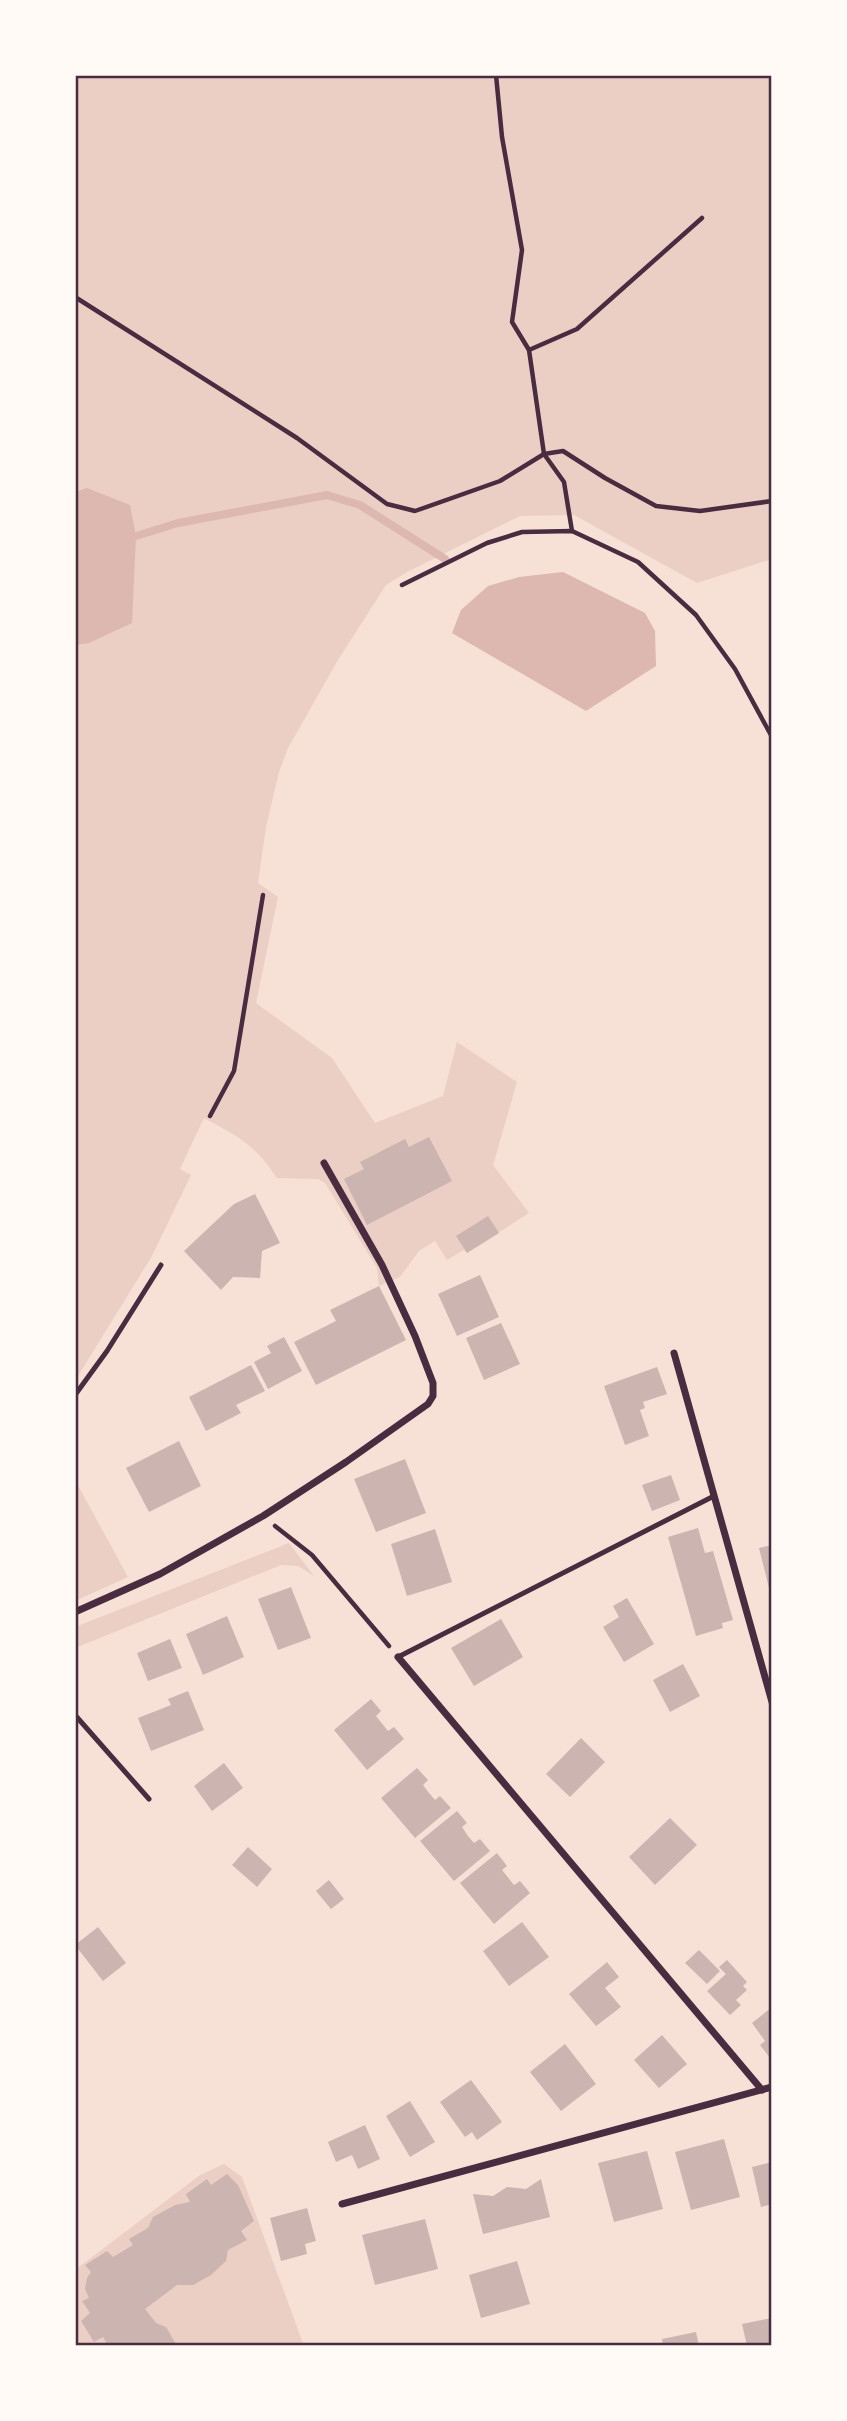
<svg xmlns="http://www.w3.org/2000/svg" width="847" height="2421" font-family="'Fira Sans Condensed',sans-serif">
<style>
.green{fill:#ebcfc5}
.water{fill:#dcb8b0}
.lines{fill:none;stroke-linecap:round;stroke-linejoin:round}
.stream{stroke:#dcb8b0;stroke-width:8}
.building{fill:#ccb4b1}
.path{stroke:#4a2c40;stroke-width:4.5}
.service{stroke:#4a2c40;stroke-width:5}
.minor{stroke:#4a2c40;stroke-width:7}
.neatline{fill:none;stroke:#4a2c40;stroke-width:2.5}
</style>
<rect width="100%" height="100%" fill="#f7e1d7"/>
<!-- green -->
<g class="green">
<path d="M75,75H772V559L697,583L574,515L520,516L407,572L386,585L338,660L288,748L279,772L266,827L258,883L278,897L256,1003L332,1058L375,1123L443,1096L457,1042L517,1082L493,1165L529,1213L467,1253L464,1250L447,1260L435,1241L419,1251L400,1277L379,1286L377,1268L325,1183L318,1179L277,1178C256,1146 238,1136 204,1118L180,1169L191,1175L152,1256L75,1381Z"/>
<polygon points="75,1480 128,1577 75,1601"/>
<polygon points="289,1543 314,1576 298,1566 281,1565 75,1648 75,1627"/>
<polygon points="224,2164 242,2177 304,2346 75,2346 75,2270 200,2175"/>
</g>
<!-- water -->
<g class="water">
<polygon points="87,488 130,505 136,536 132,623 89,643 75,645 75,492"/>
<polygon points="563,572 645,613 655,631 656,666 586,711 452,633 461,610 488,586 519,577"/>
</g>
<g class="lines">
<!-- stream -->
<polyline class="stream" points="136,536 178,523 327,495 360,505 445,559"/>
</g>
<!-- building -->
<g class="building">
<polygon points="429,1137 452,1181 367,1225 344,1179 364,1169 360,1162 405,1139 409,1147"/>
<polygon points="255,1194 280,1243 262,1251 260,1278 233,1277 221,1290 184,1251 234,1204"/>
<polygon points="488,1216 499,1233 467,1253 456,1236"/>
<polygon points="480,1275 499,1317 457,1336 438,1294"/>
<polygon points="379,1286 406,1340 316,1385 294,1342 336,1321 330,1310"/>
<polygon points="501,1323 520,1364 484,1380 466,1338"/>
<polygon points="284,1337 302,1371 268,1389 254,1362 271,1353 267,1346"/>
<polygon points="251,1365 265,1391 236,1405 241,1413 206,1431 189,1397"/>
<polygon points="657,1367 667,1394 643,1402 645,1408 640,1410 649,1436 625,1445 604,1386"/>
<polygon points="179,1441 201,1486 149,1512 126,1468"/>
<polygon points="405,1459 426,1513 376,1532 354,1479"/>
<polygon points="671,1475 680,1500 652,1511 642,1485"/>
<polygon points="698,1528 705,1553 713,1551 733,1620 722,1623 723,1628 696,1636 668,1537"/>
<polygon points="435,1529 452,1582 407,1596 391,1544"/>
<polygon points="772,1545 772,1596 771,1596 759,1548"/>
<polygon points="291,1587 311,1638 278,1650 258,1599"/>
<polygon points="627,1598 654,1644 624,1662 603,1627 619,1617 613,1606"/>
<polygon points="227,1616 244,1657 203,1675 186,1634"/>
<polygon points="501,1619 523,1657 474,1686 451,1648"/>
<polygon points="170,1639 182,1668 148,1681 137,1653"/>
<polygon points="683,1664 700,1696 670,1712 653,1680"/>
<polygon points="188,1691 204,1730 151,1751 138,1718 171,1705 168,1699"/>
<polygon points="371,1699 381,1711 376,1716 388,1731 394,1727 404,1739 367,1770 334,1730"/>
<polygon points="581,1738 605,1762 570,1797 546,1774"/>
<polygon points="224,1763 243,1788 212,1811 194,1786"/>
<polygon points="417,1768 428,1780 423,1785 429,1793 435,1800 440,1796 451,1808 415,1838 381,1798"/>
<polygon points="457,1811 467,1823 462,1827 468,1836 474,1843 480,1839 490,1851 454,1881 420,1841"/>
<polygon points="670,1818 697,1845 655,1885 629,1857"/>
<polygon points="248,1847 272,1869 257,1887 232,1865"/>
<polygon points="497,1853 507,1866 502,1870 514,1885 520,1881 530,1893 494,1924 460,1883"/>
<polygon points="329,1880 344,1899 331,1909 316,1891"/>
<polygon points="522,1922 549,1957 509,1986 483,1951"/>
<polygon points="98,1927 126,1963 103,1981 75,1945"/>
<polygon points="699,1950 720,1971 707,1984 685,1963"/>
<polygon points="727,1960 747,1982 743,1986 747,1990 736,2000 741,2005 730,2015 707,1991 726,1974 719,1967"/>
<polygon points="607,1962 619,1977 605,1988 621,2007 596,2026 569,1994"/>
<polygon points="772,2007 772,2057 770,2058 760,2045 765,2041 752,2023"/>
<polygon points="662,2035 687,2064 659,2088 634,2060"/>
<polygon points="565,2044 596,2084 561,2111 530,2072"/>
<polygon points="471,2080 502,2122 477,2140 472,2132 465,2137 440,2102"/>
<polygon points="410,2101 435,2142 410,2157 386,2116"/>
<polygon points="365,2125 380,2159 358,2169 352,2155 336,2162 328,2142"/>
<polygon points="724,2139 740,2197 691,2210 675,2152"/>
<polygon points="647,2151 663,2209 614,2222 598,2163"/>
<polygon points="772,2162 772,2204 761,2207 752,2167"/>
<polygon points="227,2174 238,2185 254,2221 241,2231 247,2240 228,2250 226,2261 211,2275 193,2285 177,2285 145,2309 156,2323 166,2327 177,2346 108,2346 103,2337 94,2342 81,2321 90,2313 82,2301 89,2298 85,2289 87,2278 91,2272 85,2265 107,2251 113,2257 133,2245 129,2239 148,2228 153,2217 175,2205 190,2202 186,2194 207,2179 211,2185"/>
<polygon points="541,2179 550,2217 483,2234 473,2194 493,2196 507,2187 526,2189"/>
<polygon points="307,2208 316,2241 305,2244 307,2254 281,2261 270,2218"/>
<polygon points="425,2219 438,2269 375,2285 362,2235"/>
<polygon points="517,2261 530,2304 481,2318 469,2275"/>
<polygon points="772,2318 772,2346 747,2346 742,2324"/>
<polygon points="696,2332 699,2346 663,2346 662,2339"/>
</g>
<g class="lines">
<!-- path -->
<g class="path">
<polyline points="496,75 502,137 522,250 512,322 529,350 544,454 564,482 572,531"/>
<polyline points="75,297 297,438 387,504 415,511 500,481 544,454 563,451 605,478 656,506 700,511 772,501"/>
<polyline points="529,350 577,329 702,218"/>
<polyline points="402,585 487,543 522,532 572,531 638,562 696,615 735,669 772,737"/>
<polyline points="210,1116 234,1071 263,895"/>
<polyline points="275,1526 312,1555 389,1646"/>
</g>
<!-- service -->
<g class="service">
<polyline points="75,1395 107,1351 161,1265"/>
<polyline points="398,1657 714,1496"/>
<polyline points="75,1715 149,1799"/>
</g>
<!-- minor -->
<g class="minor">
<polyline points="674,1353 772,1702"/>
<polyline points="75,1612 160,1574 263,1516 346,1462 428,1404 433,1396 433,1383 415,1336 382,1265 324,1163"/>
<polyline points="398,1657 762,2090"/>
<polyline points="342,2204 772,2087"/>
</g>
</g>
<!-- border -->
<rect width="847" height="2421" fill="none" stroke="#fffaf5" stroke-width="154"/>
<rect x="77" y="77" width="693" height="2267" class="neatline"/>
</svg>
